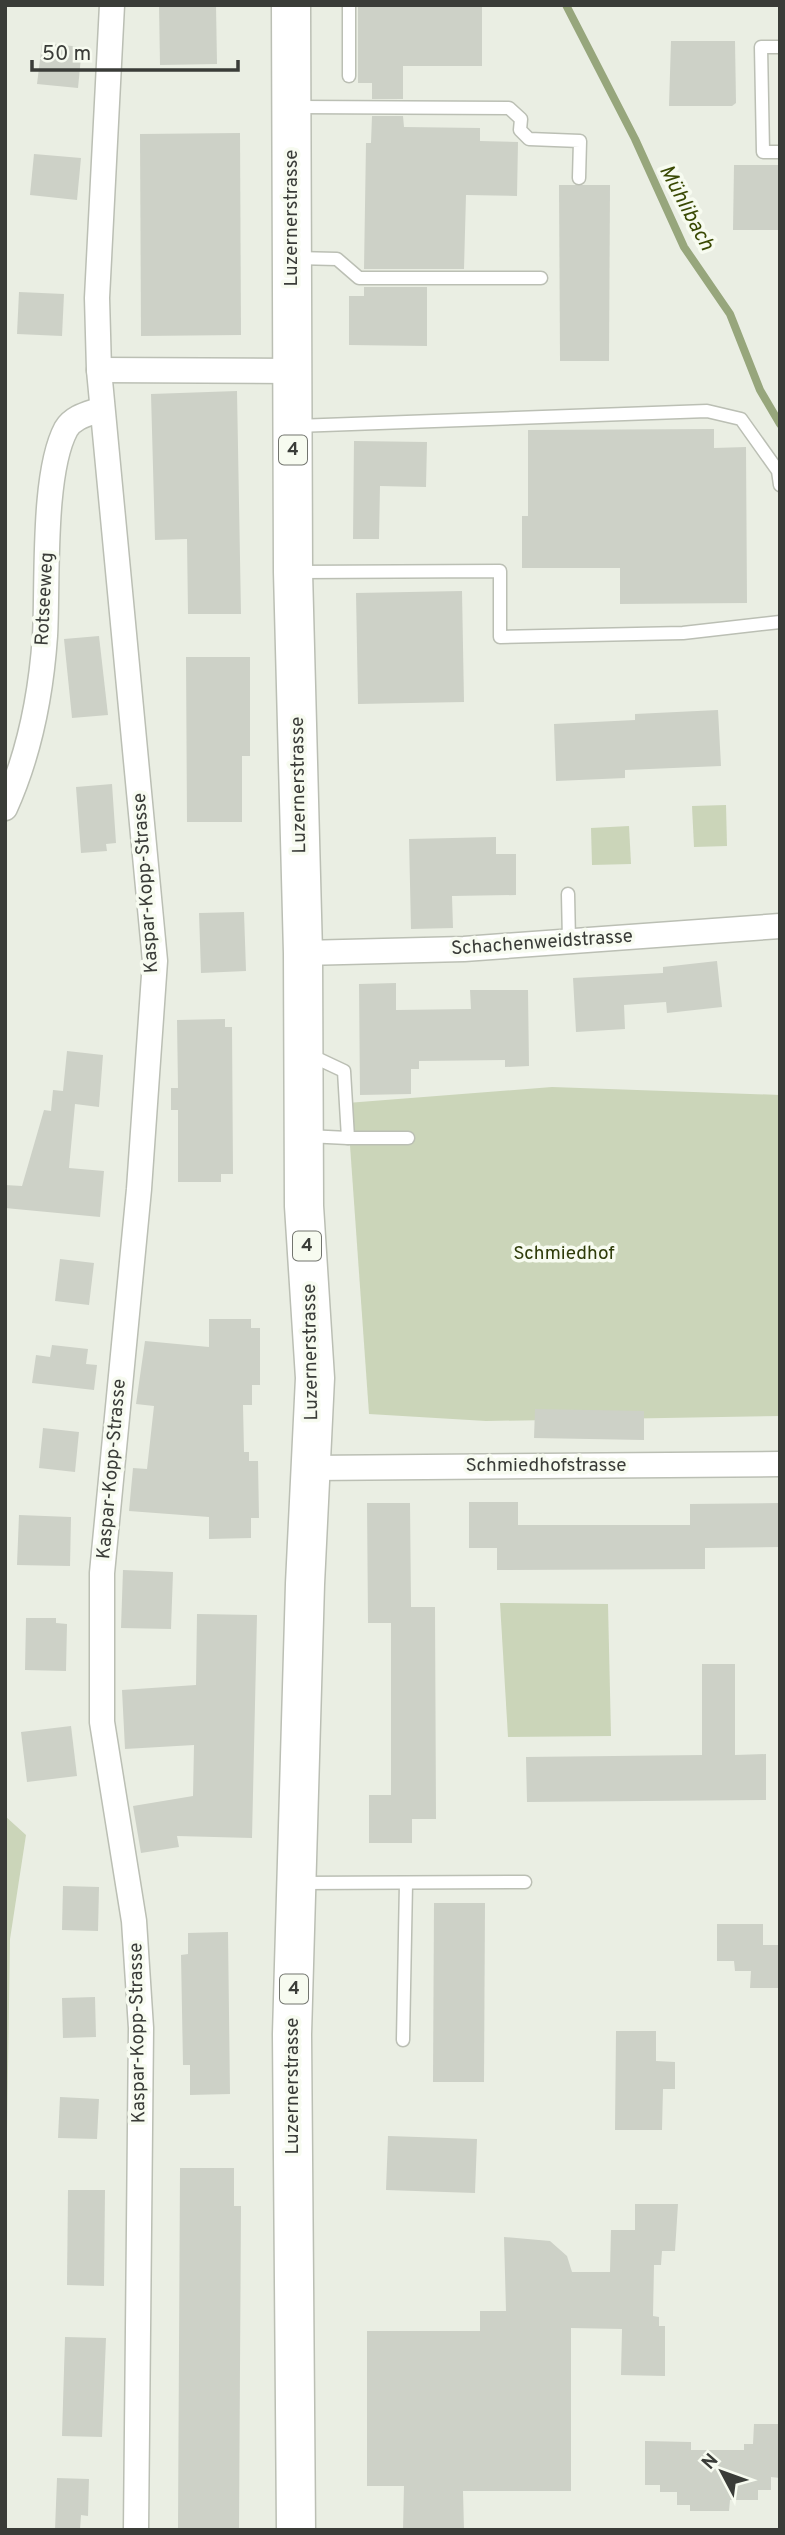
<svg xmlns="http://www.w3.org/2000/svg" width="785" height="2535" font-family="Overpass,sans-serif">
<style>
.green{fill:#cbd5b9}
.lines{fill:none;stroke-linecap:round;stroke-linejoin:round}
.stream{stroke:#97a67c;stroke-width:8}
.building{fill:#cdd1c7}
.lane-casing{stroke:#bbbfb4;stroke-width:15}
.street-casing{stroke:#bbbfb4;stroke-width:27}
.primary-casing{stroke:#bbbfb4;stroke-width:41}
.lane{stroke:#fff;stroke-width:12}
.street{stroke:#fff;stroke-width:24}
.primary{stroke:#fff;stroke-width:38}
.labels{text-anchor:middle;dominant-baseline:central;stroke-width:7;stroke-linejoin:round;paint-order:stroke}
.shield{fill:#f7fbf0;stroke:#73756f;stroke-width:2}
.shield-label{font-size:18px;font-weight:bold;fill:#3a3c38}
.street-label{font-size:19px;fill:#3a3c38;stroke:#f7fbf0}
.park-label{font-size:19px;fill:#2e3b09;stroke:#f7fbf0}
.water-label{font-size:21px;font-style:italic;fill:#394903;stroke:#f7fbf0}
</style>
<rect width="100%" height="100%" fill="#eaeee3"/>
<!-- green -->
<g class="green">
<polygon points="726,805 727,846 694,847 692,806"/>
<polygon points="629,826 631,864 592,865 591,828"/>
<polygon points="552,1087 780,1095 780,1416 486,1421 369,1414 347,1103"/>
<polygon points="500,1603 608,1604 611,1736 508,1737"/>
<polygon points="5,1816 26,1835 10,1939 5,2262"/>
</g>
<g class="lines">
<!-- stream -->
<polyline class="stream" points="566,5 635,139 684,247 730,314 760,390 780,424"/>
</g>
<!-- building -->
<g class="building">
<polygon points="159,5 216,5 217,64 160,65"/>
<polygon points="358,5 482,6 482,66 403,66 403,99 372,99 372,83 358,83"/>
<polygon points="671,41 735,41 736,103 732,106 669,106"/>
<polygon points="42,43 82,47 78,88 37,84"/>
<polygon points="372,116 403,116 404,127 480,128 480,141 518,142 517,196 466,195 464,269 364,269 366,143 371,143"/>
<polygon points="240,133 241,335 141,336 140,134"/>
<polygon points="34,154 81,158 77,200 30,195"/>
<polygon points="734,165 780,165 780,230 733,230"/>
<polygon points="559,185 610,185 609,361 560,361"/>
<polygon points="364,287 427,287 427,346 349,345 349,296 364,296"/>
<polygon points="19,292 64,294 62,336 17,334"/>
<polygon points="237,391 241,614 188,614 187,539 155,540 151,394"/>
<polygon points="714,429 714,448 746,447 747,603 620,604 620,568 522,568 522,516 528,516 528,430"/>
<polygon points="354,441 427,442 426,487 380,486 379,539 353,539"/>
<polygon points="462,591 464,702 358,704 356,593"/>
<polygon points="99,636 108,715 72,718 64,639"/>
<polygon points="186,657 250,657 250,756 242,756 242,822 187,822"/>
<polygon points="718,710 721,766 625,770 625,778 556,781 554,724 635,720 635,714"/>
<polygon points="112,784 116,843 106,844 107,851 81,853 76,787"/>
<polygon points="496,837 496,854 516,854 516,895 452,896 453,928 411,929 409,839"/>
<polygon points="244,912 246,971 201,973 199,913"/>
<polygon points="717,961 722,1007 667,1013 666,1002 624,1005 625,1029 576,1032 573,978 663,973 663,967"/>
<polygon points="396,983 396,1010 471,1009 470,990 528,990 529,1066 505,1067 505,1060 419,1061 419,1069 411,1069 411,1094 360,1095 359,984"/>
<polygon points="225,1019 225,1027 232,1027 233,1174 221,1174 221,1182 178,1182 178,1110 171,1110 171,1088 178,1088 177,1020"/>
<polygon points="67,1051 103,1055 99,1107 75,1104 69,1168 104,1171 100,1217 5,1208 5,1185 22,1186 44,1110 51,1111 53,1090 63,1091"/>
<polygon points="60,1259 94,1263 89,1305 55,1301"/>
<polygon points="209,1319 251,1319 251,1328 260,1328 260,1385 252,1385 252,1405 243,1405 244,1452 249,1452 249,1461 258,1461 259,1518 251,1518 251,1538 209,1539 209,1517 129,1511 133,1468 147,1469 154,1406 136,1404 145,1341 209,1347"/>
<polygon points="52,1345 88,1349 86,1364 97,1365 94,1390 32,1383 36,1355 50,1357"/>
<polygon points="535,1409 644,1411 644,1440 534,1438"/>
<polygon points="43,1428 79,1432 75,1472 39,1468"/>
<polygon points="469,1502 518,1502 518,1525 690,1525 690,1504 780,1503 780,1547 705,1548 705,1569 497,1570 497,1548 469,1548"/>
<polygon points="367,1503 410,1503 411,1607 435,1607 436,1819 412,1819 412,1843 369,1843 369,1795 391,1795 391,1623 368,1623"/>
<polygon points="19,1515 71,1517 70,1566 17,1565"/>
<polygon points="123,1570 173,1572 171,1629 121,1628"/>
<polygon points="197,1614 257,1615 252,1838 177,1836 179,1847 141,1853 133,1806 193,1796 194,1745 125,1749 122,1690 196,1685"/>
<polygon points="26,1618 56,1618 56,1623 67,1624 66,1671 25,1670"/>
<polygon points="702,1664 735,1664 735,1755 766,1754 766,1800 527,1802 526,1757 702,1755"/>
<polygon points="71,1726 77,1776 27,1782 21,1732"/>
<polygon points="63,1886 99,1887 98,1931 62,1930"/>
<polygon points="434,1903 485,1903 484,2082 433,2082"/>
<polygon points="717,1924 763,1924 763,1945 780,1945 780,1988 750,1988 751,1971 735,1971 734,1961 717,1961"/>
<polygon points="228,1932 230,2094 190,2095 190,2065 183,2065 181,1955 188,1954 188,1933"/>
<polygon points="95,1997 96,2037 63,2038 62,1998"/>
<polygon points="616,2031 656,2031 656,2061 675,2062 675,2089 663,2089 662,2130 615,2130"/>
<polygon points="60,2097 99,2099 97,2139 58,2138"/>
<polygon points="388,2136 477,2139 475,2193 386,2190"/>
<polygon points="180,2168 234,2168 234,2206 241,2206 239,2530 178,2530"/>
<polygon points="68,2190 105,2190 104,2286 67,2285"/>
<polygon points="635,2204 678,2204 675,2251 662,2251 661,2265 654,2265 653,2316 659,2317 659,2326 665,2326 665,2376 621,2375 622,2329 571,2328 571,2491 463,2491 464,2530 403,2530 404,2486 367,2486 367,2331 480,2331 480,2311 506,2311 504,2237 550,2241 567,2256 572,2272 610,2272 611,2230 635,2230"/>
<polygon points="65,2337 106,2338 102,2437 62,2436"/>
<polygon points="754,2424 780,2424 780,2478 771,2477 771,2490 758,2490 758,2500 730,2500 729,2511 690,2511 690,2505 677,2505 677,2492 660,2492 660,2485 645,2485 645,2441 691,2442 691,2450 744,2450 744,2444 753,2444"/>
<polygon points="57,2478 89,2479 88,2516 81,2515 80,2530 55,2530"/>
</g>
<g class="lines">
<!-- lane casing -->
<g class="lane-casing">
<g id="lane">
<polyline points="349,5 349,76"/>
<polyline points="780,47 761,47 763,152 780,152"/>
<polyline points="296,107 509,108 521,119 520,130 529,139 580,141 579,178"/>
<polyline points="296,258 337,259 359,278 541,278"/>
<polyline points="296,426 707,411 741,419 778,471 780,485"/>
<polyline points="297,572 500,571 500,637 683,633 780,622"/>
<polyline points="568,894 569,941"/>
<polyline points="307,1136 348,1138 344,1071 310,1055"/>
<polyline points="348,1138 408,1138"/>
<polyline points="299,1883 525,1882"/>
<polyline points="403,2040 406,1883"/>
</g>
</g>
<!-- street casing -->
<g class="street-casing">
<g id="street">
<polyline points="112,5 97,298 99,370 155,961 139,1189 102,1573 102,1722 134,1921 141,2028 136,2530"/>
<polyline points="99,370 294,371"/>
<path d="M5,808C29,755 41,694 45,636C48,584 42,474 66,429C74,416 89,414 102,409"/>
<polyline points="303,953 464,949 780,926"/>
<polyline points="312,1468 780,1464"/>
</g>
</g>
<!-- primary casing -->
<g class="primary-casing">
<polyline id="primary" points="291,5 293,572 303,953 304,1206 315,1378 305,1584 292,2034 296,2530"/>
</g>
<!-- lane -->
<use href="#lane" class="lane"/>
<!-- street -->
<use href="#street" class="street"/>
<!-- primary -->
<use href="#primary" class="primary"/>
</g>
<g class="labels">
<!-- shield labels -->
<g class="shield">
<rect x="279" y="435.5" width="28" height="29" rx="5"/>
<rect x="293" y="1231.5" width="28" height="29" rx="5"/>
<rect x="280" y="1974.5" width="28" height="29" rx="5"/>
</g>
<g class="shield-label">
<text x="293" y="450">4</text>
<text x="307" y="1246">4</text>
<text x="294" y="1989">4</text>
</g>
<!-- street labels -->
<g class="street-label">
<text transform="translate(292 218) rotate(-90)">Luzernerstrasse</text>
<text transform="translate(45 599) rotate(-87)">Rotseeweg</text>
<text transform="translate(299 785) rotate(-91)">Luzernerstrasse</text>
<text transform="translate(146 883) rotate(-94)">Kaspar-Kopp-Strasse</text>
<text transform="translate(542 943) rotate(-4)">Schachenweidstrasse</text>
<text transform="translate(311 1352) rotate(-91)">Luzernerstrasse</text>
<text x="546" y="1466">Schmiedhofstrasse</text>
<text transform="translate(112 1469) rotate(-85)">Kaspar-Kopp-Strasse</text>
<text transform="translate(138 2033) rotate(-91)">Kaspar-Kopp-Strasse</text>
<text transform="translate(293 2086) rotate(-90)">Luzernerstrasse</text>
</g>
<!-- park labels -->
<g class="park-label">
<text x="564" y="1254">Schmiedhof</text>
</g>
<!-- water labels -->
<g class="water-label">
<text transform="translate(686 208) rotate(62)">Mühlibach</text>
</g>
</g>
<!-- border -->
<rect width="785" height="2535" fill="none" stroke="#3a3c38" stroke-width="14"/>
<!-- north arrow -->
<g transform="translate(722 2472) rotate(311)" stroke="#f7fbf0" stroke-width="5" paint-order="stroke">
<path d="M0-5L12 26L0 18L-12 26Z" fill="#3a3c38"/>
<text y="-10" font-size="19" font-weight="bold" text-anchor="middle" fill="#3a3c38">N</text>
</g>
<!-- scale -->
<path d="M32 60v10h206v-10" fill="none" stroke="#3a3c38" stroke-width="3.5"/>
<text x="42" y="60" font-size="21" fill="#3a3c38" stroke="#f7fbf0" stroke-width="5" paint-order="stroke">50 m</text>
</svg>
